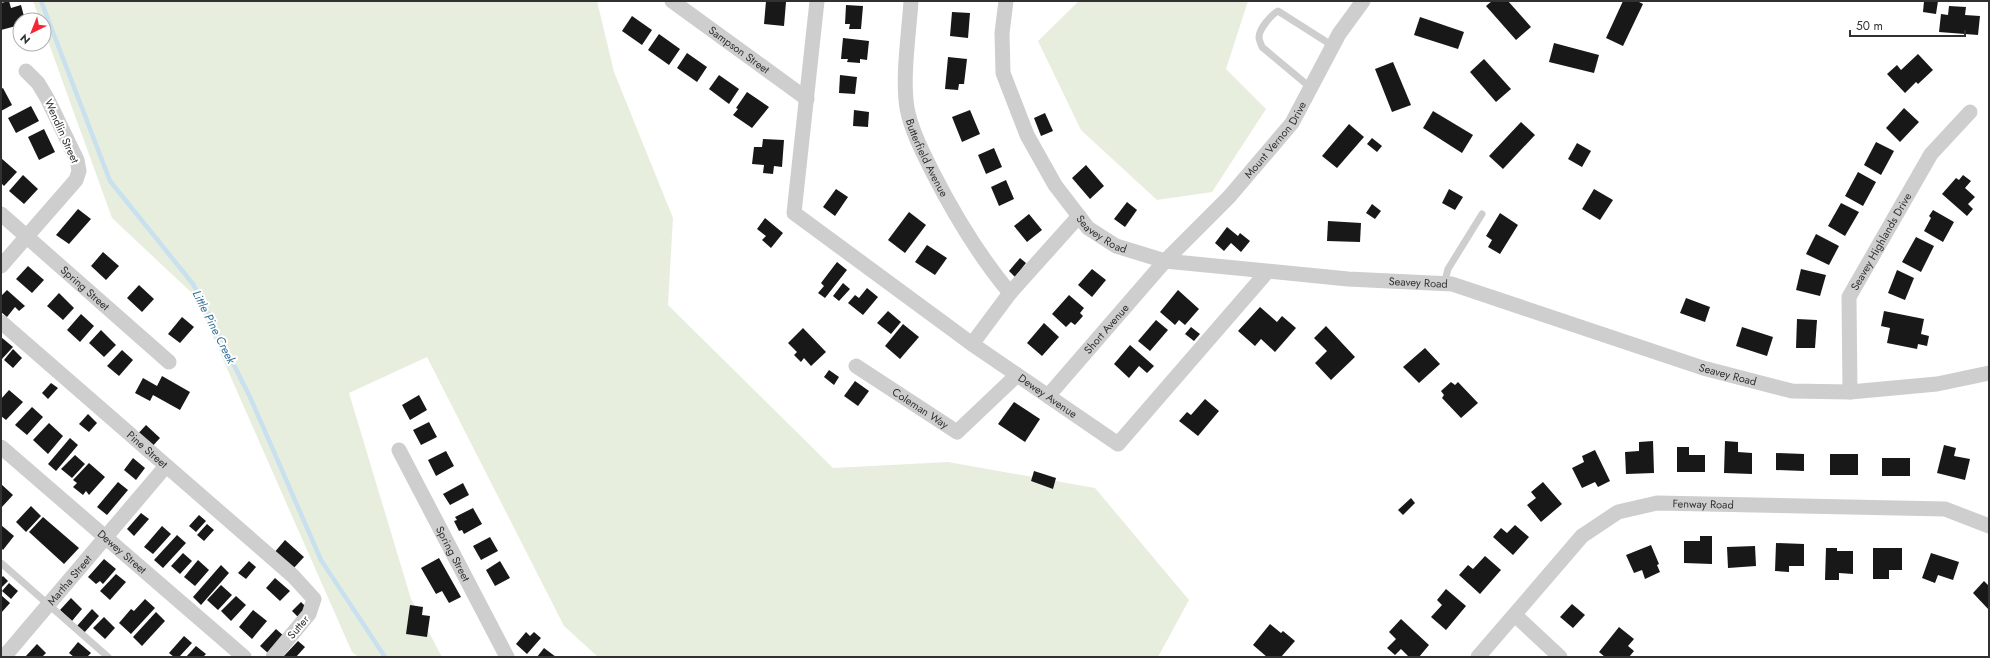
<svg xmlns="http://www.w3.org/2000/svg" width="1990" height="658" font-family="Jost,sans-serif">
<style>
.green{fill:#e7eede}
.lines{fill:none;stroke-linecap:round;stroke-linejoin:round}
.stream{stroke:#c9e0ef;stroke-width:4.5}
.building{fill:#181818}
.service{stroke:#cecece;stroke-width:7}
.minor{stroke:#cecece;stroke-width:15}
.labels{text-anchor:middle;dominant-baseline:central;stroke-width:4;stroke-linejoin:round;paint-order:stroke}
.street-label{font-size:11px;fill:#313131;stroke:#fff}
.water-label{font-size:12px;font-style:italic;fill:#38739a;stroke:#fff}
</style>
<rect width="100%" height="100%" fill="#fff"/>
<!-- green -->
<g class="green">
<polygon points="33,1 597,1 614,72 673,218 668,305 833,468 948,462 1095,488 1189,600 1158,657 598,657 564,626 427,357 349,393 411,599 442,657 358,657 352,652 195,296 112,218 44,30 44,20 40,20"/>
<polygon points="1079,1 1248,1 1226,69 1266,109 1212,192 1157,200 1081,130 1038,41"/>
</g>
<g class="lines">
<!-- stream -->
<polyline class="stream" points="41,1 110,181 193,284 250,397 321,560 385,657"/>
</g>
<!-- building -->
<g class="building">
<polygon points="9,1 11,8 21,5 25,20 20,20 20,24 15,25 16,26 1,30 1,3"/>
<polygon points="766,1 786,2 784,26 764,24"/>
<polygon points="1492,1 1508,1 1531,27 1516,40 1486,6"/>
<polygon points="1623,1 1637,1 1643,4 1623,46 1606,38"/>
<polygon points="1924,1 1938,1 1936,14 1923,12"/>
<polygon points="846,5 863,6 861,29 849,29 850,24 845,24"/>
<polygon points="1949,6 1966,7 1965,15 1980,16 1978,35 1939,32 1941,14 1948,15"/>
<polygon points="952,12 970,13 968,38 950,36"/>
<polygon points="632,16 652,30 642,45 622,31"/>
<polygon points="1420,17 1464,32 1458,49 1414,35"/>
<polygon points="659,34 680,49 669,65 648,50"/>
<polygon points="843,38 869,41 867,60 860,59 860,63 847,62 848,59 841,59"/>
<polygon points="1554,43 1599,55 1594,73 1549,62"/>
<polygon points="687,53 707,67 697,82 677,68"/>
<polygon points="1918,54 1933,70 1918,84 1916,82 1905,93 1887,74 1897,65 1901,70"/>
<polygon points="948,57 967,59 964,84 959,84 958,90 945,89"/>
<polygon points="1484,59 1511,89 1496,102 1470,72"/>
<polygon points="1393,62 1411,105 1392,112 1375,69"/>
<polygon points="719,75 739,89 729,104 709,89"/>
<polygon points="840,75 857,77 855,94 839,93"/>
<polygon points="3,88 12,105 1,111 1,89"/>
<polygon points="747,92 769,107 752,128 733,115 738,109 736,108"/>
<polygon points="31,106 39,121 16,133 8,118"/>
<polygon points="1904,108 1919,122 1900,142 1886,128"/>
<polygon points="854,110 869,112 868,127 853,126"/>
<polygon points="970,110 980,134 962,142 952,117"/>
<polygon points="1433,111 1473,135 1462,153 1423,128"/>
<polygon points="1045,113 1053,131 1041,136 1034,118"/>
<polygon points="1521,122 1535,135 1503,169 1489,156"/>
<polygon points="1349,124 1364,137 1337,168 1322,156"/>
<polygon points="44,129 55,152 39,160 28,137"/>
<polygon points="1372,138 1382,146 1377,152 1367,144"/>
<polygon points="763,139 784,140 782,167 774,166 773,174 763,173 764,165 752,164 754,147 762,147"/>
<polygon points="1876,142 1894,151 1881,175 1864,165"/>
<polygon points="1577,143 1591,151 1582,167 1568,159"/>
<polygon points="994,148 1002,167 986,174 978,155"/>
<polygon points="1,158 17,172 4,186 1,183"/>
<polygon points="1086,165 1104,186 1090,199 1072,178"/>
<polygon points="1858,172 1876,182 1863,206 1845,196"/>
<polygon points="23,175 38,189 24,204 9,191"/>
<polygon points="1963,175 1971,181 1965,188 1975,197 1968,204 1973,209 1967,216 1942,194 1956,178 1959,180"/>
<polygon points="1006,180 1014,199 999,206 991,187"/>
<polygon points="836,189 848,197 835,216 823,207"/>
<polygon points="1449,189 1463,197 1455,210 1442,203"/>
<polygon points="1594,189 1613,200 1600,220 1582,209"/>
<polygon points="1127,202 1137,210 1125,227 1114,219"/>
<polygon points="1841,203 1859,212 1845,236 1828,226"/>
<polygon points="1372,204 1381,211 1375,219 1366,213"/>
<polygon points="78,209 91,219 69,244 56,235"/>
<polygon points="1933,210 1954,222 1943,242 1924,231 1931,218 1929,216"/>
<polygon points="909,212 926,225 905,253 888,240"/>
<polygon points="1500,213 1518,225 1500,254 1488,247 1492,240 1486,236"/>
<polygon points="1029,214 1042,230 1027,242 1014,226"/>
<polygon points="765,218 783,233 771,248 762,240 766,236 757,229"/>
<polygon points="1328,221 1361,223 1360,242 1327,241"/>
<polygon points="1227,227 1238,236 1240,233 1250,241 1241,252 1231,243 1224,251 1215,243"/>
<polygon points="1816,234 1839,246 1829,265 1806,254"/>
<polygon points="1916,237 1934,246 1921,272 1902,262"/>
<polygon points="927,245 947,258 935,275 915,262"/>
<polygon points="103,252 119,266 106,280 91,266"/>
<polygon points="1020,258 1026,263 1015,277 1009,271"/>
<polygon points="837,262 847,270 825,298 818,293 824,286 821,283"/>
<polygon points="28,266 44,280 32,293 16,279"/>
<polygon points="1092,269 1106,280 1092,297 1078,285"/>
<polygon points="1801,269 1826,275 1820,296 1796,290"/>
<polygon points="1897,270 1914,278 1905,300 1888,293"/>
<polygon points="843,283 850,289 839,301 833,296"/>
<polygon points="139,285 154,299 142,312 127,298"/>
<polygon points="867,288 878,297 863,315 848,303 855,295 859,298"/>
<polygon points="7,290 25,306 19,311 15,307 7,317 1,312 1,296"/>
<polygon points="1178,290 1199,309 1185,325 1179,320 1175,325 1160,312"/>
<polygon points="59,293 74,308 63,320 47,306"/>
<polygon points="1069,295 1084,308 1080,313 1083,316 1075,325 1071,322 1066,327 1052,314"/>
<polygon points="1686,298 1710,307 1705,322 1680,313"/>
<polygon points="1260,307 1277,322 1282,316 1296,328 1275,352 1261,339 1255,346 1238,331"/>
<polygon points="888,311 901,322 891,334 877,323"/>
<polygon points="1884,311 1924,319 1921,334 1929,336 1927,346 1918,344 1917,349 1887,343 1890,328 1881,326"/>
<polygon points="81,314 94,326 80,342 67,330"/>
<polygon points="182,317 194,327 180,343 168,334"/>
<polygon points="1797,319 1817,320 1815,348 1796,348"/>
<polygon points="1156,320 1168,330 1150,351 1138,341"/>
<polygon points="1044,323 1059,337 1042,356 1027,343"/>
<polygon points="903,324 919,337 900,359 885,346"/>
<polygon points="1326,326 1355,357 1331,380 1315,363 1327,351 1314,338"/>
<polygon points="1191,327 1200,334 1194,341 1185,334"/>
<polygon points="1742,327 1773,337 1767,356 1736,346"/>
<polygon points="803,328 826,352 811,366 804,358 801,362 794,355 797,352 788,343"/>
<polygon points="101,330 116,345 104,357 89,343"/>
<polygon points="1,337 13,347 1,360"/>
<polygon points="1130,345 1154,366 1147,373 1139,366 1129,378 1114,364"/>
<polygon points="1425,348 1440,364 1419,383 1403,367"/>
<polygon points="13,349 22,358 13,368 4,360"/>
<polygon points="122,350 133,360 119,376 107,366"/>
<polygon points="829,370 839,377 834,385 824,377"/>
<polygon points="162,376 190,392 180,410 153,395 150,401 135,393 143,378 157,386"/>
<polygon points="855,381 869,391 858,406 844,396"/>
<polygon points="1451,382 1455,385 1458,382 1478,403 1461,418 1442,398 1444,395 1441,391"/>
<polygon points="51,383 58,388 48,399 42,393"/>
<polygon points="9,390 23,402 6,420 1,416 1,399"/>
<polygon points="419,395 427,410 410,420 402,405"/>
<polygon points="1205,399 1219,411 1198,436 1179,421 1187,412 1191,415"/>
<polygon points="1014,402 1040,419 1025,442 998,424"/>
<polygon points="32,407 43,417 27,435 15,425"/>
<polygon points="88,414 97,423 89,432 79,424"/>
<polygon points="429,422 437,437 421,445 413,430"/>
<polygon points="49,423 63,436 48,454 33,440"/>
<polygon points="146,425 160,438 149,450 135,437"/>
<polygon points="70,438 78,445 56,471 48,464"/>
<polygon points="1653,441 1654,473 1626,474 1625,452 1639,451 1639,442"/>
<polygon points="1725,441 1738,442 1738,452 1752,453 1752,474 1724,473"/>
<polygon points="1944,445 1956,448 1954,456 1970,459 1965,480 1937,473"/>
<polygon points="1677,447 1689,447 1689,455 1705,455 1705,472 1677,472"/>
<polygon points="1595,450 1610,481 1598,487 1595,482 1582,488 1572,468 1584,462 1582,456"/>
<polygon points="446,451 454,466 436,476 428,460"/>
<polygon points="1776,453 1804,454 1804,471 1776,470"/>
<rect x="1830" y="454" width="28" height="21"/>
<polygon points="75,455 85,464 72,478 61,469"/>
<polygon points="133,458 145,468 136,480 124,470"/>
<rect x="1882" y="458" width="28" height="18"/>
<polygon points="89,463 105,477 89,495 86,491 83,495 73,487 77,483 73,480"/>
<polygon points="1034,471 1056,478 1053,489 1031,481"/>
<polygon points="118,482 128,490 107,515 97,507"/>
<polygon points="1543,482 1562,504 1541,522 1527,505 1536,498 1531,492"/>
<polygon points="463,483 469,495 450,505 443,494"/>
<polygon points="1,484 13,495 1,508"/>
<polygon points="1411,498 1415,503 1403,515 1398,510"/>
<polygon points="31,506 41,516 26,532 16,522"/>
<polygon points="473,508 482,524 464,534 462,530 459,531 454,521 457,520 455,517"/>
<polygon points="141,513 149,519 134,536 127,529"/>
<polygon points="199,515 206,521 196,532 189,526"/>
<polygon points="43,517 79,548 64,564 29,532"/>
<polygon points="207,524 214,530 204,541 197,535"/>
<polygon points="1,525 14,536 3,550 1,548"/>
<polygon points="1515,525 1529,537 1513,555 1493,537 1501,528 1507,533"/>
<polygon points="162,526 171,534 153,554 144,547"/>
<polygon points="177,535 186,543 163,568 154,560"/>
<polygon points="1700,536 1712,536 1712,564 1684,563 1684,541 1700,541"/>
<polygon points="490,537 498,551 481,560 473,546"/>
<polygon points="285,540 304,557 292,570 273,554"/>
<polygon points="1776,543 1804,544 1804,566 1789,566 1789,572 1775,571"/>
<polygon points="1651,545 1659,564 1657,565 1660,572 1645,579 1642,570 1634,573 1626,555"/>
<polygon points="1755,546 1756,566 1728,568 1727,547"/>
<polygon points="1826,548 1837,548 1837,551 1853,551 1853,574 1839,573 1839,580 1825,580"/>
<polygon points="1873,548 1902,548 1902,570 1889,570 1889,579 1873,579"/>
<polygon points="183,553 192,561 180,574 171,566"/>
<polygon points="1931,553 1959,562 1953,580 1938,575 1935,583 1922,578"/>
<polygon points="1485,556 1501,570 1480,594 1459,575 1468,565 1473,569"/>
<polygon points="439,558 461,597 449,603 442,591 436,594 421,568"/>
<polygon points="104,559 116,569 103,584 100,581 96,584 88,577"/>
<polygon points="198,560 209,570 195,586 184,577"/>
<polygon points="249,561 256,567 246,579 238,573"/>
<polygon points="500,561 510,578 495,586 486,570"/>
<polygon points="221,565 229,573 201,605 193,597"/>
<polygon points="116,574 126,582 110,600 100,591"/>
<polygon points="3,576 8,581 1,588 1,578"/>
<polygon points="275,578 290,591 280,601 266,588"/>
<polygon points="1984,581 1989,586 1989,610 1973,593"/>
<polygon points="9,583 18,591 11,599 2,591"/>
<polygon points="221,585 232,595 218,610 207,600"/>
<polygon points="1446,589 1466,606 1446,630 1431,617 1442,605 1437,600"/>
<polygon points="1,595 10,603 1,613"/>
<polygon points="236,596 246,605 231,621 221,611"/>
<polygon points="71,598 82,609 72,621 60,610"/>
<polygon points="145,599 155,608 131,634 119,623 131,609 134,611"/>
<polygon points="301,602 308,609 299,618 292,611"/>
<polygon points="1572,604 1585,615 1573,628 1560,617"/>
<polygon points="410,605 423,607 422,615 430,616 427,637 406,634"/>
<polygon points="92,609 99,616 84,633 77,626"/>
<polygon points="253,610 267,621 252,639 239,627"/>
<polygon points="156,612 165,621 142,646 133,637"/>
<polygon points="104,617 115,628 105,639 93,628"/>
<polygon points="1401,619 1429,645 1419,657 1409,657 1401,649 1395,655 1387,648 1396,639 1389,632"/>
<polygon points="1270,624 1281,633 1283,631 1295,641 1281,657 1267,657 1253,645"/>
<polygon points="1619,627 1634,639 1628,646 1634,651 1629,657 1605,657 1599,652"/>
<polygon points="276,629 285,637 269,654 260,646"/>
<polygon points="526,632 530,636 534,632 541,638 527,654 516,644"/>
<polygon points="184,636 192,643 179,657 174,657 169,653"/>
<polygon points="298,641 305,647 296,657 283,657"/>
<polygon points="78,642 91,653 87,657 74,657 69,653"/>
<polygon points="37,644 46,653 42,657 25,657"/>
<polygon points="196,646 206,654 203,657 186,657"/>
<polygon points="544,648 556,657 537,657"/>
</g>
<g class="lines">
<!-- service -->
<g class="service">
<path d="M1311,88L1262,47C1261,44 1259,40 1259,37C1259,29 1271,15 1278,11L1333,46"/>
<polyline points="1444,284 1448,269 1482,214"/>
<polyline points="1,563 108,657"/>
</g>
<!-- minor -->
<g class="minor">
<path id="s1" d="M672,1L807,99"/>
<path id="s2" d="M817,1L794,213L972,344L1118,444L1267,272"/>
<path id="s3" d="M911,1C909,33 902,77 907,108C911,130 923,153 933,173C955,216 979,256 1010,293"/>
<path id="s4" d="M1006,1L1002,33L1003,73L1027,135L1055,185L1088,228L1116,246L1165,261L1348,279L1452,284L1703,368L1792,391L1850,392L1937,384L1989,373"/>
<path id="s5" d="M1,214L169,362"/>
<polyline points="1,266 76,180 79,171 77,160 47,98 38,83 26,71"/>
<path id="s6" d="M1,322L293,576L314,599L309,614L273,657"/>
<polyline points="972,344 1010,293 1079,216"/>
<path id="s7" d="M856,366L957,432L1016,376"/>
<path id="s8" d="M1850,392L1849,297L1931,154L1970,112"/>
<path id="s9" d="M1048,396L1165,261L1229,197L1292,123L1339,34L1363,1"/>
<path id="s10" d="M1,447L244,657"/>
<path id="s11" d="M399,450L507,657"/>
<polyline points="1515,615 1560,657"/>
<path id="s12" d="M4,657L166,466"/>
<path id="s13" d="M1478,657L1582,536L1618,512L1657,503L1945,509L1989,526"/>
</g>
</g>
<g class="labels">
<!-- street labels -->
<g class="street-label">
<text stroke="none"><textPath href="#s1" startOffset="83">Sampson Street</textPath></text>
<text transform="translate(62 131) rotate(66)">Wendlin Street</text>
<text stroke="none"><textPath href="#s9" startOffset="343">Mount Vernon Drive</textPath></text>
<text stroke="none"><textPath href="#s3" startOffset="161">Butterfield Avenue</textPath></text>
<text stroke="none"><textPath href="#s4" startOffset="265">Seavey Road</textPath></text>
<text stroke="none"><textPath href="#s8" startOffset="159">Seavey Highlands Drive</textPath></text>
<text stroke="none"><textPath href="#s4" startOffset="589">Seavey Road</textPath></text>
<text stroke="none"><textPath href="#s5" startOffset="112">Spring Street</textPath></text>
<text stroke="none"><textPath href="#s9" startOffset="89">Short Avenue</textPath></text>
<text stroke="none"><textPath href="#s4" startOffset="913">Seavey Road</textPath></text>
<text stroke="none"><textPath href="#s2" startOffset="526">Dewey Avenue</textPath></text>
<text stroke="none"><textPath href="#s7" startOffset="77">Coleman Way</textPath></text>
<text stroke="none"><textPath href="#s6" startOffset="194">Pine Street</textPath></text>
<text stroke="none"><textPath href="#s13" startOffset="289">Fenway Road</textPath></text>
<text stroke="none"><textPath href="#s10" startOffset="160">Dewey Street</textPath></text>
<text stroke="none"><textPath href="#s11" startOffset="117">Spring Street</textPath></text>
<text stroke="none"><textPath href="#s12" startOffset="101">Martha Street</textPath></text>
<text transform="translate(298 627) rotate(-50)">Sutter</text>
</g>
<!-- water labels -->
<g class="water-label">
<text transform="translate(214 327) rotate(63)">Little Pine Creek</text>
</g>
</g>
<!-- border -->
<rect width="1990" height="658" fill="none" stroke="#313131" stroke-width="4"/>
<!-- north arrow -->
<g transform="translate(32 32) rotate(223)"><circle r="19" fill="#ffffff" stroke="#adadad"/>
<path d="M0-3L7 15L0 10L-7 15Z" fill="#f22837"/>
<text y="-6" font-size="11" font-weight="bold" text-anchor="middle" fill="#313131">N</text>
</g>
<!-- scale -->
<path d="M1850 30v6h115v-6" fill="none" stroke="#313131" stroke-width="2"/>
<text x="1856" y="30" font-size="12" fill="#313131" stroke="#ffffff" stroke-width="3" paint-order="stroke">50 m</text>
</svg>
